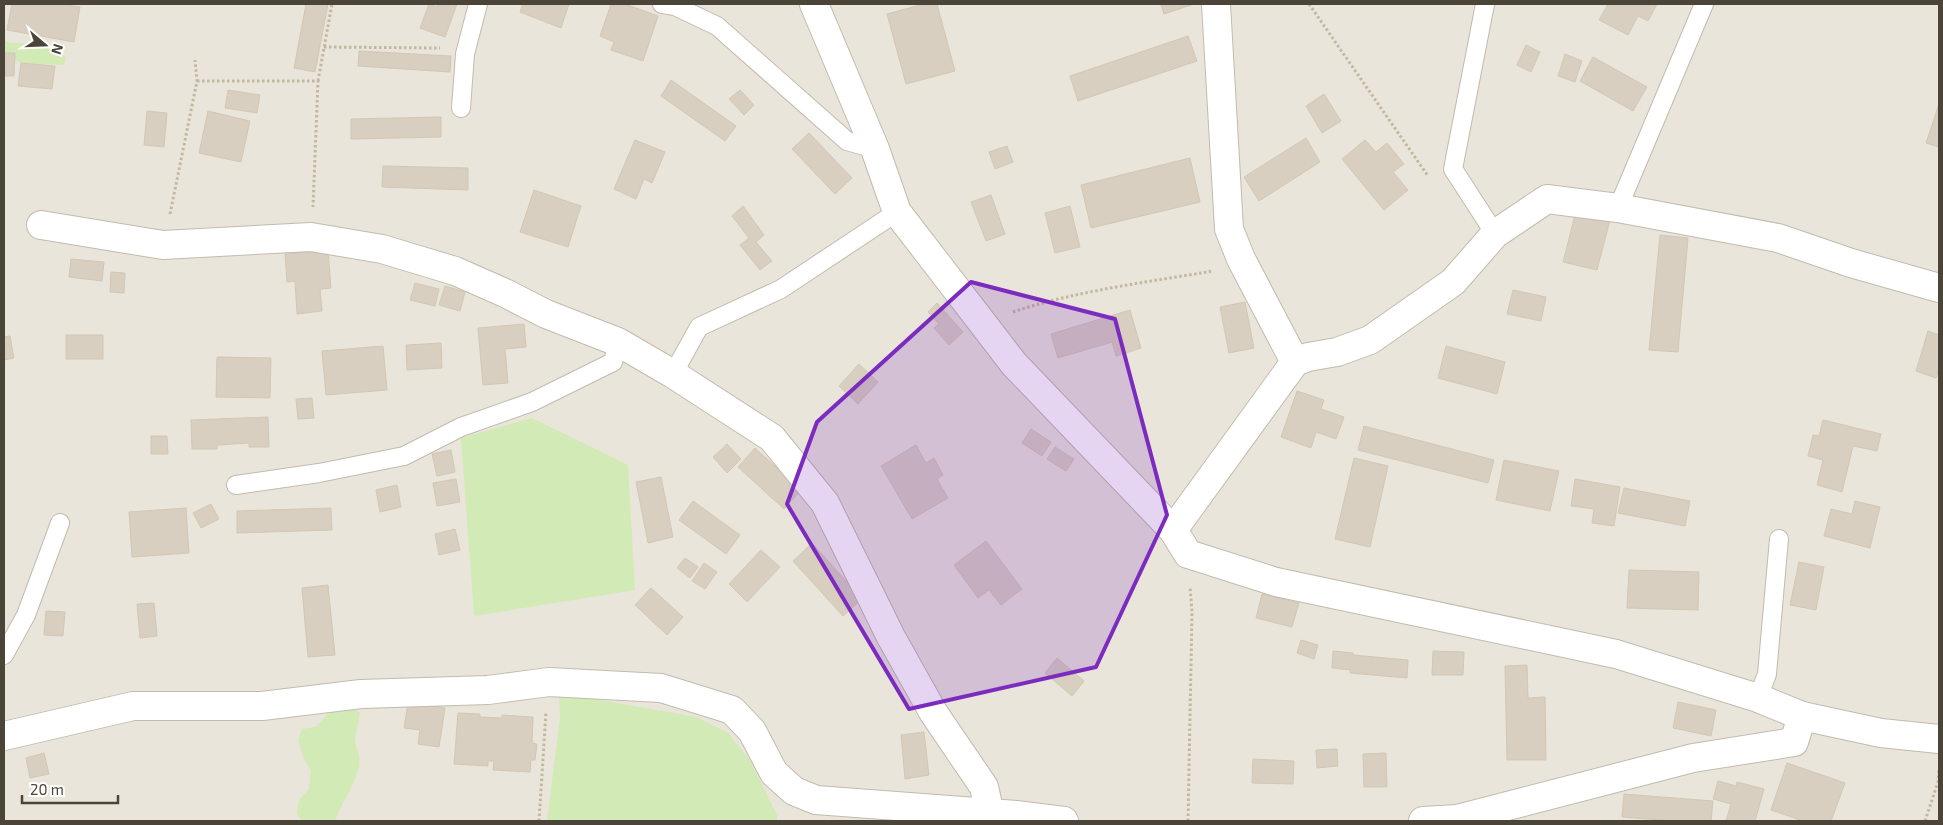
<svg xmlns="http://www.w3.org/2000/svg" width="1943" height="825" font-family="'Exo 2',sans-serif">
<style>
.residential{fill:#eae5da}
.green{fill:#d2eab5}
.building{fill:#d8cfc1;stroke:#d3c7b4}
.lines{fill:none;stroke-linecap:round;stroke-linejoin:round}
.lane-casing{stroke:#c2bbae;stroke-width:20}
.street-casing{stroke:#c2bbae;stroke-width:30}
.path{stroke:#c4b79f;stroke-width:3;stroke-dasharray:2.5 2.5;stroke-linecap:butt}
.lane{stroke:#fff;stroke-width:18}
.street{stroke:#fff;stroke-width:28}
.marked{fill:#7b2cbf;fill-opacity:0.2;stroke:#7b2cbf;stroke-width:4;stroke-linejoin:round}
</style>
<rect width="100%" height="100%" fill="#f6f3ec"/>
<!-- residential -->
<rect class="residential" x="4" y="4" width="1935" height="817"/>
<!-- green -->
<g class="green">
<path d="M4,41C14,44 25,42 36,45C46,47 56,52 66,57L64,65L21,63L15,60V53H4Z"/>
<polygon points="532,418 628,465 635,590 474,616 461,438"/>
<polygon points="559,696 588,698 697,717 728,733 750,760 777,815 777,821 547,821 560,718"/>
<path d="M349,706L360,713C359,722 355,734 355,740C356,750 361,756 359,767C354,787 341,803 335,821H302L297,814L299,800L309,789L311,770L304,759L298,741L302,729L316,727L333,708Z"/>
</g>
<!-- building -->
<g class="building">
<polygon points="12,4 61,4 80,7 74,42 7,30"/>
<polygon points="306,4 328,4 315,72 294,68"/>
<polygon points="429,4 437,7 438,4 457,4 445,37 420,28"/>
<polygon points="523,4 569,4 561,28 520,12"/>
<polygon points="611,4 625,4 658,16 643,61 611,50 614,42 600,36"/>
<polygon points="924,4 937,4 955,71 906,84 887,14"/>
<polygon points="1161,4 1194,4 1164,14"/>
<polygon points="1608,4 1657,4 1648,21 1638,16 1628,35 1599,20"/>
<polygon points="1188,36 1197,61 1078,101 1070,76"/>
<polygon points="1526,45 1540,52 1531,72 1517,65"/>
<polygon points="359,51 451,56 450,72 358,66"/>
<polygon points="4,53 15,53 14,76 4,76"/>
<polygon points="1565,54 1582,61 1575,82 1558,76"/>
<polygon points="1593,57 1647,87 1633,111 1580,81"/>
<polygon points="21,63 55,66 52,89 18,86"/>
<polygon points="671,80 736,126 725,141 661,96"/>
<polygon points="228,90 260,95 257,113 225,108"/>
<polygon points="740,90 754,105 744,115 729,99"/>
<polygon points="1324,94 1341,121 1322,133 1306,106"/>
<polygon points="1939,104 1939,147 1926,143"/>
<polygon points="147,111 167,113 164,147 144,145"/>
<polygon points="208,111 250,121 241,162 199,153"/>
<polygon points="441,117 441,137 351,139 351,119"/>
<polygon points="809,133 852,178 835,194 792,149"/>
<polygon points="1306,138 1320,162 1259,201 1244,177"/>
<polygon points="635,140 665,152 652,183 644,179 636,199 614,189"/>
<polygon points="1365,140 1376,152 1387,143 1404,164 1393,172 1408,190 1384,210 1342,159"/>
<polygon points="1007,146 1013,162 995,169 989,152"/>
<polygon points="1190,158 1200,202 1091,228 1081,185"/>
<polygon points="383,166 468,168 468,190 382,187"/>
<polygon points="534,190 581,206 568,247 520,232"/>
<polygon points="991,195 1005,234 986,241 971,202"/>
<polygon points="743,206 764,235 756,242 772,261 760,270 740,245 749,238 732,216"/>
<polygon points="1070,206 1080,247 1055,253 1045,213"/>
<polygon points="1576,211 1610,220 1597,270 1563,262"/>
<polygon points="1660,235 1688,238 1678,352 1649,350"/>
<polygon points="328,250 331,288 320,289 322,311 297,314 295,281 287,282 285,254"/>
<polygon points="71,259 104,262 102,281 69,277"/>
<polygon points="111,272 125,273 124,293 110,292"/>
<polygon points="415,283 439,289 435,306 410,300"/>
<polygon points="445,286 465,292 460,311 439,305"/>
<polygon points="1513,290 1546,297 1541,321 1507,314"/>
<polygon points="1245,302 1254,348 1229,353 1220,307"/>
<polygon points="937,303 963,332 949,345 934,328 939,324 928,312"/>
<polygon points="1130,310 1141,348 1116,356 1112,342 1058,358 1051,334"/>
<polygon points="524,324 526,347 505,349 508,383 483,385 478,328"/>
<polygon points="1928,331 1939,335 1939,369 1936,378 1916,371"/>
<rect x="66" y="335" width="37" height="24"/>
<polygon points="10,336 14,358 4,360 4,337"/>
<polygon points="441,343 442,368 407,370 406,345"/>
<polygon points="383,346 387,390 326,395 322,351"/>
<polygon points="1446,346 1505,362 1497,394 1438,378"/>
<polygon points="217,357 271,358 270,398 216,397"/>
<polygon points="859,364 878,382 858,404 839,386"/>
<polygon points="1297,391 1324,400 1321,409 1344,417 1336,439 1316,432 1311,448 1281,437"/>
<polygon points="312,398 314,418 298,419 296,399"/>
<polygon points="268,417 269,447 249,447 249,443 217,445 217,449 192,449 191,420"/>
<polygon points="1823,420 1881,434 1877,451 1853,446 1842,492 1817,485 1823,460 1808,456 1813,435 1819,436"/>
<polygon points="1364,426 1494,460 1488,483 1358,450"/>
<polygon points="1031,429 1051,442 1042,456 1022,443"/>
<polygon points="151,436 167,436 168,454 151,454"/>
<polygon points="727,444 741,459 727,473 713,457"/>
<polygon points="916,445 926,463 934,458 943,475 937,479 948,498 912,519 881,466"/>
<polygon points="1055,447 1074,459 1066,471 1047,459"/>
<polygon points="755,448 801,490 784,509 738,467"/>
<polygon points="451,450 455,472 437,476 432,454"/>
<polygon points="1354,458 1388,466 1370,547 1335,539"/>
<polygon points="1504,460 1559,471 1550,511 1496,500"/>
<polygon points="661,477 673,537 648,543 636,482"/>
<polygon points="456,479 460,502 437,506 433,483"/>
<polygon points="1575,479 1620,487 1614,526 1592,523 1594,509 1571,506"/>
<polygon points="397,485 401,507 380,512 376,490"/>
<polygon points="1624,488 1690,501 1685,526 1618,513"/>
<polygon points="693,501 740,535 726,554 679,520"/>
<polygon points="1855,501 1880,507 1870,548 1824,536 1831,509 1852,514"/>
<polygon points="211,504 219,519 201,528 193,513"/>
<polygon points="186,508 189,553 132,557 129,512"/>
<polygon points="331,508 332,530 237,533 237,511"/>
<polygon points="455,529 460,550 439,555 435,534"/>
<polygon points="986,541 1022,589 1001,605 989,590 978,598 954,565"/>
<polygon points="812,543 862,599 843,616 793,561"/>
<polygon points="761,550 780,567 747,602 729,584"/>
<polygon points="685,558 698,567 690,578 677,568"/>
<polygon points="1799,562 1824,567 1816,610 1790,605"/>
<polygon points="704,563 717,572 705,589 692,581"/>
<polygon points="1629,570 1699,572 1698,610 1627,608"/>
<polygon points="328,585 335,655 308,657 302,588"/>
<polygon points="651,588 683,617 667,635 635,605"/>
<polygon points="1262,594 1299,603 1292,627 1256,618"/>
<polygon points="154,603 157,636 140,638 137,604"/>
<polygon points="46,611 65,612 63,636 44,635"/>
<polygon points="1301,640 1318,645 1314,659 1297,653"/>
<polygon points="1333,651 1353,653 1353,655 1408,660 1407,678 1350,673 1350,670 1332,668"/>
<polygon points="1433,651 1464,652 1463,675 1432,675"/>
<polygon points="1057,658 1084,681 1072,696 1045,673"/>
<polygon points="1527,665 1528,698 1545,697 1546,760 1507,760 1505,666"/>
<polygon points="1678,702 1716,710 1711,736 1673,728"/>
<polygon points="408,703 445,708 439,747 418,744 420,730 404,728"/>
<polygon points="458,713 480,714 480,717 502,718 502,715 533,717 532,743 537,744 535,760 531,760 530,772 493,770 494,761 488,761 488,766 454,764"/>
<polygon points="924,732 929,775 905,779 901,735"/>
<polygon points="1337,749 1338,766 1317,768 1316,750"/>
<polygon points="44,753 49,774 30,778 26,758"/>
<polygon points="1386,753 1387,787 1364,787 1363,754"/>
<polygon points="1253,759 1294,761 1293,784 1252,783"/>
<polygon points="1787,763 1845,783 1831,821 1803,821 1771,810"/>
<polygon points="1718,781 1736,786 1737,782 1764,789 1755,821 1726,821 1731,804 1713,799"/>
<polygon points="1624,794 1713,801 1711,821 1673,821 1622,817"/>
</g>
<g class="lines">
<!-- lane casing -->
<g class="lane-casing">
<g id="lane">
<polyline points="662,4 675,6 717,26 847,141 875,149"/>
<polyline points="1485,4 1453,169 1495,234"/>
<polyline points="461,108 465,54 478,4"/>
<polyline points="1618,208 1704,4"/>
<polyline points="673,374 699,327 781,289 897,212"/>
<polyline points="236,485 319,473 404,456 461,427 532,402 613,362 618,342"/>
<polyline points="4,655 26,615 60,523"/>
<polyline points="1758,698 1767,674 1779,539"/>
</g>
</g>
<!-- street casing -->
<g class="street-casing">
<g id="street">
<polyline points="814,4 875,149 897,212 1014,364 1173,530 1188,554 1276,582 1616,654 1758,698 1802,716 1881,733 1939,739"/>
<polyline points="1216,4 1229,229 1241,259 1295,362"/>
<polyline points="41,225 163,245 311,237 382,249 455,271 505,293 546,314 618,342 673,374 772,438 825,503 891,637 933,712 984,787 990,814"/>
<polyline points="1173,530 1295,362 1308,357 1337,352 1370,340 1453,282 1495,234 1547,199 1618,208 1778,238 1851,263 1939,288"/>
<polyline points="4,736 133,706 262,706 361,694 488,690 549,682 661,688 732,710 752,731 774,773 794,791 816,800 1016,815 1064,821"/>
<polyline points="1423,821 1457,819 1693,758 1794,742 1802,716"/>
</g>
</g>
<!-- path -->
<g class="path">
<polyline points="1309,4 1428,176"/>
<polyline points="324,47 440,48"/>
<polyline points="197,81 318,81 313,207"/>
<polyline points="318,81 332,4"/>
<polyline points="170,214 197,81 195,60"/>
<path d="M1013,312C1075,291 1148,282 1213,271"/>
<polyline points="539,821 546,712"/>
<polyline points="1188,821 1192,612 1190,587"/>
<polyline points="1925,821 1938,782 1939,769"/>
</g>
<!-- lane -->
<use href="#lane" class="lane"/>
<!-- street -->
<use href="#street" class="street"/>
</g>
<!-- marked area -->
<path class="marked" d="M971,282L1115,319L1167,515L1096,667L909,709L787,504L817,422Z"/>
<!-- border -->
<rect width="1943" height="825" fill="none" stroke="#4b4439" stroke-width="10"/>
<!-- north arrow -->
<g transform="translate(45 45) rotate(109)" stroke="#ffffff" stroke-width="4" paint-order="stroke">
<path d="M0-4L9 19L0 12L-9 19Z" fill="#4b4439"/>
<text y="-8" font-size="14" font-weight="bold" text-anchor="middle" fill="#4b4439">N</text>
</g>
<!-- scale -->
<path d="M22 795v8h96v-8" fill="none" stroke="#4b4439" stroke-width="2.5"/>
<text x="30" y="795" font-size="15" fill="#4b4439" stroke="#ffffff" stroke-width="4" paint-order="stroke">20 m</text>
</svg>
